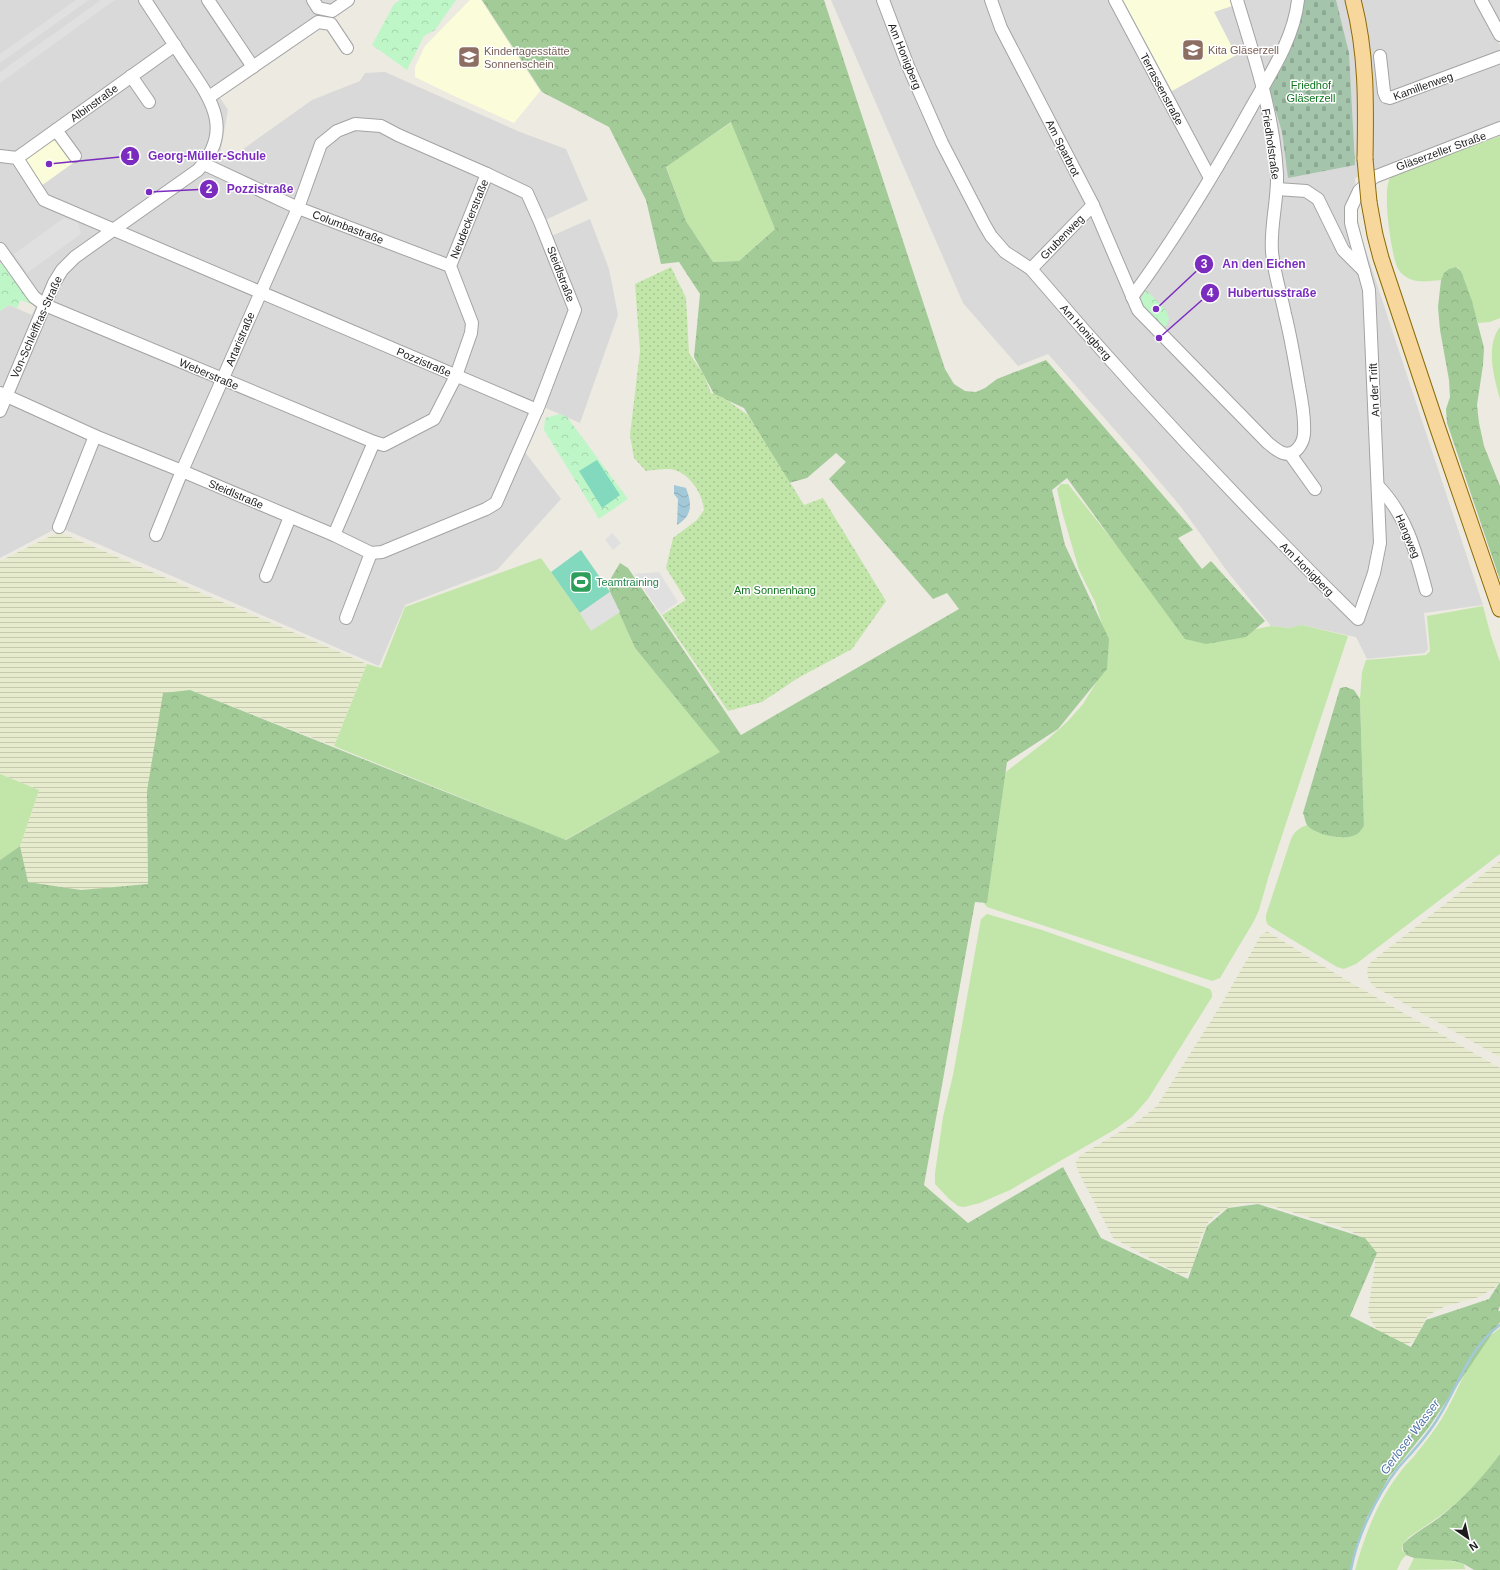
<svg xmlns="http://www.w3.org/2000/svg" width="1500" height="1570" font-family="Helvetica,sans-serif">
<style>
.residential{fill:#dad9d9}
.education{fill:#fbfdda}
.farmland{fill:url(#farmland-rules)}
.grass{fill:#c2e6a9}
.forest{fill:url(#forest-crowns);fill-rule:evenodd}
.cemetery{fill:url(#cemetery-stones)}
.park{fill:url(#park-crowns)}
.garden{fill:url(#garden-dots)}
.pitch{fill:#82d9be}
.parking{fill:#e0e0e0}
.water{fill:url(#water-waves)}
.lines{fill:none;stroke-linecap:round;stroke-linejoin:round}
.stream{stroke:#a3c9d9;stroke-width:2.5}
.minor-casing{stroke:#a3a3a3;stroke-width:14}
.major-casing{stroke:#8d6a06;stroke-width:17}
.minor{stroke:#fff;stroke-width:12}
.major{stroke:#f7d79c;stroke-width:15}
.major-bridge-casing{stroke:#8d6a06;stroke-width:17;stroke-linecap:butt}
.major-bridge{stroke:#f7d79c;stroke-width:15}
.labels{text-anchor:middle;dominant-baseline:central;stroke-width:3;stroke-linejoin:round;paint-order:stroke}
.education-label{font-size:11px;fill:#785e54;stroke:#fff;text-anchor:start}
.street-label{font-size:11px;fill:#1c1c1c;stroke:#fff}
.park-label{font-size:11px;fill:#10741f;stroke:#fff}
.leisure-label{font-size:11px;fill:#27864d;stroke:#fff;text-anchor:start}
.water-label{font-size:12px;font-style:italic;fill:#4d73a6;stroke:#fff}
.leader{fill:none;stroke:#7b2cbf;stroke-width:1.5}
.callout-dot{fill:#7b2cbf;stroke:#fff;stroke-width:1.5}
.mark-label{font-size:12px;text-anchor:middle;font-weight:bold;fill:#fff}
.callout-label{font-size:12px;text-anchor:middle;font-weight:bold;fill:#7b2cbf;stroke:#fff;stroke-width:3;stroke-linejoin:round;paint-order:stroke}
</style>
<defs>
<pattern id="farmland-rules" width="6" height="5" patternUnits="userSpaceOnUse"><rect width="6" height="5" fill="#e7ebcd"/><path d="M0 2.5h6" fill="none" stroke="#c6c9af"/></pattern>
<pattern id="forest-crowns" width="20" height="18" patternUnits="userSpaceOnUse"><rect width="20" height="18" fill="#a3cb98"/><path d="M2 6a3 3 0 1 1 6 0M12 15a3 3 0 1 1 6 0" fill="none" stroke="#8cae82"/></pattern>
<pattern id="cemetery-stones" width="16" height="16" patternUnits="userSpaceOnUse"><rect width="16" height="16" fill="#a4c5ab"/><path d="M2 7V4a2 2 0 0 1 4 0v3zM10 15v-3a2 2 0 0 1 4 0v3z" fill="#8da993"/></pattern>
<pattern id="park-crowns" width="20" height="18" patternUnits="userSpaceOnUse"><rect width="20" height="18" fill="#bff6c8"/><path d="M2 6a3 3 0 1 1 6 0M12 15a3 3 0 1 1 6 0" fill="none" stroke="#a4d2ab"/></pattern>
<pattern id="garden-dots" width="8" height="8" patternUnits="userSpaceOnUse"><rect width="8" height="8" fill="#c2e6a9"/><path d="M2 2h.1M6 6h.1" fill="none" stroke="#a6c591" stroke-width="1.8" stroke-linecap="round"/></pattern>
<pattern id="water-waves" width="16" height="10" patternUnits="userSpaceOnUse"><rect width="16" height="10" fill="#a3c9d9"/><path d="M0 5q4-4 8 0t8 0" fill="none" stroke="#8cacba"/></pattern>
</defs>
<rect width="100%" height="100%" fill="#edeae2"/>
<!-- residential -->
<g class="residential">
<polygon points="0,0 351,0 218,95 228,110 220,154 225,162 312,100 360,81 365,73 385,72 520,132 566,149 588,200 541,222 547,238 590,219 609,269 618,315 580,423 539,405 521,447 561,499 497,570 405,605 379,666 59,527 0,558 0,311 9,305 32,315 36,306 4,262 0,264"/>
<polygon points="831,0 1500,0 1500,18 1489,25 1500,45 1500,125 1467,138 1355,178 1358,220 1362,239 1483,605 1424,613 1428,649 1425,653 1367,659 1356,637 1302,625 1289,628 1271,626 1227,571 1181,507 1137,455 1048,354 1018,366 963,303"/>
</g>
<!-- education -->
<g class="education">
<polygon points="470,0 481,0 540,91 514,123 452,95 415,77 415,67 425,46"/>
<polygon points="1123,0 1230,0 1232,6 1214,12 1232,47 1240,53 1172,91"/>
<polygon points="50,140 57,141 73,163 41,186 25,164 26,157"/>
</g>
<!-- farmland -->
<g class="farmland">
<polygon points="59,532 367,664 334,746 190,690 147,791 148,884 81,890 28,882 20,846 39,790 0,774 0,561"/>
<polygon points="1500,861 1500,1057 1373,986 1368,978 1367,969 1371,962"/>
<polygon points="1268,932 1346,980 1500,1068 1500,1281 1496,1287 1479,1297 1446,1306 1435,1311 1426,1318 1417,1336 1412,1342 1406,1344 1398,1343 1387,1338 1375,1327 1371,1320 1368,1311 1375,1264 1375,1252 1370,1244 1361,1236 1343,1228 1269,1205 1253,1203 1240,1204 1229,1207 1217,1214 1209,1221 1200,1239 1194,1265 1191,1270 1186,1274 1179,1274 1113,1238 1079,1173 1076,1165 1076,1161 1081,1155 1138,1121 1157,1106 1221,1005 1261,935 1264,933"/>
</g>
<!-- grass -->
<g class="grass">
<polygon points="732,122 775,229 739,261 713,262 686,221 666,166"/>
<path d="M1500,136V318L1490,322L1478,323L1461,271L1457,267C1448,269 1445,272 1441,280C1429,281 1415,284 1405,276C1401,274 1397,268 1396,264C1391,249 1382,192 1390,178C1390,178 1394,174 1394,174Z"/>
<path d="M1500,327V399C1494,378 1485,346 1500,327Z"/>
<polygon points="1061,484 1068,484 1121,551 1242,632 1271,626 1289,628 1302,625 1348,636 1269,875 1259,910 1254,921 1220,978 1212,981 987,907 983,902 1000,778 1007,771 1046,741 1068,721 1083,704 1099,678 1105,633 1095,602 1079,570 1063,515 1057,489"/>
<polygon points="541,558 580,613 591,630 620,612 635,648 721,752 565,840 334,746 367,664 381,668 405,607"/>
<path d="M1483,606L1491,636L1500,662V854L1356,964L1344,969L1337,967L1268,925L1266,921V915L1291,839C1295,831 1299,828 1307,825C1321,837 1353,845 1364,826L1360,699L1362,672L1366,660L1426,655L1430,651L1427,616Z"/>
<polygon points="0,774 39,790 20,846 0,860"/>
<polygon points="987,914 1042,930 1210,989 1212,993 1212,997 1148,1099 1132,1117 1114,1130 1010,1190 980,1203 964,1207 958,1206 949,1199 935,1184 935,1173 943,1117 953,1075 981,919"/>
<path d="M1500,1328V1454L1476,1485L1458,1502L1440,1516L1409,1537L1403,1544L1402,1550L1406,1555L1401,1561L1397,1570H1355C1365,1534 1378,1500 1401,1471C1405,1465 1411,1460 1415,1455C1424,1444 1433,1432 1441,1420C1459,1392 1471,1348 1500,1328Z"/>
<polygon points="1414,1558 1444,1559 1464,1564 1465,1569 1408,1570"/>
</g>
<!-- forest -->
<g class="forest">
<path d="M482,0H824L945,369L954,384L965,391L976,392L985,388L997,379L1046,360L1193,530L1178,538L1202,569L1211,561L1265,621L1246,637L1206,644L1185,639L1067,478L1052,490L1065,545L1109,639L1107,669L1058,729L1007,762L987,903L975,902L924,1185L968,1223L1063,1167L1101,1238L1188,1279L1207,1226L1228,1208L1258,1204L1365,1238L1377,1253L1350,1316L1411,1347L1426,1320L1489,1299L1500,1282V1306L1498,1311H1500V1322L1429,1427L1389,1477L1367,1517L1350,1570H0V860L20,846L28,882L81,890L148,884L147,791L163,693L190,690L566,840L720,752L635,648L610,592L608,583L620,563L628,568L741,735L959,609L947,593L933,599L829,479L846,462L836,453L807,478L789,483L744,408L714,394L694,357L700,294L679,262L661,264L646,200L609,127L542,92ZM731,122L775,229L739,261L713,262L686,221L666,167Z"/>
<polygon points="1456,267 1461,271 1472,301 1484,348 1483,365 1477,405 1479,423 1484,446 1500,486 1500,580 1447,423 1446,409 1450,397 1449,380 1440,330 1438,307 1441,280 1444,273 1449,269"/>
<path d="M1346,687L1354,690L1360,699L1364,826C1361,830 1360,833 1355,835C1345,841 1315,835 1307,825C1305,822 1305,817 1303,813L1340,688Z"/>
<path d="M1500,1454V1570H1474L1464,1564L1454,1561L1414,1558L1406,1555L1403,1550V1544C1414,1533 1428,1526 1440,1517C1463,1499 1482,1478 1500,1454Z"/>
</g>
<!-- cemetery -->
<polygon class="cemetery" points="1303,0 1336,0 1349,53 1355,165 1288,178 1282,132 1269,88"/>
<!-- park -->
<g class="park">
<polygon points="400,0 456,0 435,30 424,36 407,70 372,45 394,4"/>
<polygon points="4,262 36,306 21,300 17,308 9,305 0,311 0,264"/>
<polygon points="1146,290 1166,310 1169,319 1165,329 1145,308 1140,300"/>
<polygon points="560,414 567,417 628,499 599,519 544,430 545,418"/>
</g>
<!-- garden -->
<path class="garden" d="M671,267L686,298L689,353L704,375L711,393L724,398L748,415L804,505L823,498L886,601L852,649L798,678L762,702L728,711L662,615L686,600L666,568L673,538L697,520L704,510C703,493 687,469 668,469C660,469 653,470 646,471L634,458L630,435L640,351L635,284Z"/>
<!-- pitch -->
<g class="pitch">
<polygon points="597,460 620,495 602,508 579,471"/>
<polygon points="581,550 610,592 580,613 551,572"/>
</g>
<!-- parking -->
<g class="parking">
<polygon points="76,0 89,0 0,63 0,54"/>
<polygon points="101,0 115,0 0,83 0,72"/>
<polygon points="64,218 78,222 81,234 27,273 14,254"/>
<polygon points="612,533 621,543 613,550 605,540"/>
<polygon points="659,572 678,602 661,614 634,574"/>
<polygon points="610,592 620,612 591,631 580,613"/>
</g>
<!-- water -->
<path class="water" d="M674,485L686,488C692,504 693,515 677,525L678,499L674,494Z"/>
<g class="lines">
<!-- stream -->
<path class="stream" d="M1351,1570C1357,1536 1377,1495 1398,1468C1412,1452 1427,1437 1438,1418C1458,1387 1469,1347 1500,1325"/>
<!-- minor casing -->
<g class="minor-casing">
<g id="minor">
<polyline points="208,0 253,67"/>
<polyline points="313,0 318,8 332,11 348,0"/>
<path d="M883,0L908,66L942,143L984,224L991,236L1005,252L1031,269C1135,391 1244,507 1358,619L1374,573L1380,543L1369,290L1351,223V208L1359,191L1374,177L1500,128"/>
<path d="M991,0L1001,28L1093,205L1138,310L1268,443C1272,446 1277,451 1283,453C1295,457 1303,444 1304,434C1305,418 1302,401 1299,386C1295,362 1291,338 1285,314C1281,294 1274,273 1272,252C1270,226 1278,200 1277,174C1274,114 1254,57 1237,0"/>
<polyline points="1115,0 1210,178"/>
<polyline points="1481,0 1500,35"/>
<polyline points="1380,56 1384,92 1386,97 1390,98 1500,57"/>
<polyline points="131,76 149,102"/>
<polyline points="209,97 318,22 331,24 347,48"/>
<polyline points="56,130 75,156"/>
<polyline points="0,156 17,158 44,200 537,410"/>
<polyline points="17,158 175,45"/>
<polyline points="204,164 298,208 450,266"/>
<polyline points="1277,189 1306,191 1318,199 1343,250 1364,271"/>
<polyline points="0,249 34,297 45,305 374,442"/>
<polyline points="1031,269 1093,205"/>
<path d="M1132,297C1176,237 1215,173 1251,108C1270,74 1294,39 1298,0"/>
<polyline points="0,393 95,436 182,471 334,535 371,553 382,552 486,509 496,503 539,405 575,310 540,222 527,193 487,174 398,135 381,126 355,124 337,131 321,144 298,208 182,471 156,535"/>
<path d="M0,411L54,283L62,270L75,257L198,170C235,129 210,98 185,61C172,41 158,20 145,0"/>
<polyline points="1290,454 1315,489"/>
<path d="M1379,487C1406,515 1416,552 1426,590"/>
<polyline points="59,527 95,436"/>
<polyline points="334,535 374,442 384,445 434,419 456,376 471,333 472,323 450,266 487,174"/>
<polyline points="266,576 290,517"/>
<polyline points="346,618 371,553"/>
</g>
</g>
<!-- major casing -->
<g class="major-casing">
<g id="major">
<path d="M1353,0C1367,53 1366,105 1365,159"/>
<polyline points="1369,202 1375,235 1381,258 1437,426 1500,609"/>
</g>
</g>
<!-- minor -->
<use href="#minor" class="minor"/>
<!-- major -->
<use href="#major" class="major"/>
<!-- major-bridge casing -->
<g class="major-bridge-casing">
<polyline id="major-bridge" points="1365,159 1369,202"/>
</g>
<!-- major-bridge -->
<use href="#major-bridge" class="major-bridge"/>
</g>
<!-- icons -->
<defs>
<g id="school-square" transform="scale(1.15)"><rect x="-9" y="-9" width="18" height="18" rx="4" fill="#8d6e63" stroke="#fff"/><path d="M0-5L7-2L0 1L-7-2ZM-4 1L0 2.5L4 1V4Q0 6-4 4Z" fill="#fff"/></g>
<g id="stadium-square" transform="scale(1.15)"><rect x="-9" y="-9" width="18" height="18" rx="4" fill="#2e9e5b" stroke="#fff"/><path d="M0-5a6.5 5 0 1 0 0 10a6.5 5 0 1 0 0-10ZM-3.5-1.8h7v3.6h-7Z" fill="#fff"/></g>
</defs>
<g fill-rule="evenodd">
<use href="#school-square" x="1193" y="50"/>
<use href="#school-square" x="469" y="57"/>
<use href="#stadium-square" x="581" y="582"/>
</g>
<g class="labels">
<!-- education labels -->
<g class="education-label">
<text x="1208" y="50">Kita Gläserzell</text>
<text x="484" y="51">Kindertagesstätte<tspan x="484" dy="13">Sonnenschein</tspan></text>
</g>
<!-- street labels -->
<g class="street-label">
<text transform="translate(905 56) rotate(68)">Am Honigberg</text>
<text transform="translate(1423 86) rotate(-20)">Kamillenweg</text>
<text transform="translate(1162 89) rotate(62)">Terrassenstraße</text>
<text transform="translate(94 103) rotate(-36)">Albinstraße</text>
<text transform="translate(1271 144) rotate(82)">Friedhofstraße</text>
<text transform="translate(1063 148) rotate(63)">Am Sparbrot</text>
<text transform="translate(1441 151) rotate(-20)">Gläserzeller Straße</text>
<text transform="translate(469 219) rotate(-68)">Neudeckerstraße</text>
<text transform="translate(348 227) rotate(21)">Columbastraße</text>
<text transform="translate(1062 237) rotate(-46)">Grubenweg</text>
<text transform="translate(561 274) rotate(69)">Steidlstraße</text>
<text transform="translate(36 327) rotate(-66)">Von-Schleiffras-Straße</text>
<text transform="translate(1086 332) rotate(48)">Am Honigberg</text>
<text transform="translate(240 339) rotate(-67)">Artaristraße</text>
<text transform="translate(424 362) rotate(23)">Pozzistraße</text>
<text transform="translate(209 374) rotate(23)">Weberstraße</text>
<text transform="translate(1374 390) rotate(-93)">An der Trift</text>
<text transform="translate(236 494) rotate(23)">Steidlstraße</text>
<text transform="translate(1408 536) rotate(67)">Hangweg</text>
<text transform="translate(1307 569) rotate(45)">Am Honigberg</text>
</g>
<!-- park labels -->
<g class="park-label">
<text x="1311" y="85">Friedhof<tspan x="1311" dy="13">Gläserzell</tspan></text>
<text x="775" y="590">Am Sonnenhang</text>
</g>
<!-- leisure labels -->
<g class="leisure-label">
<text x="596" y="582">Teamtraining</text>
</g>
<!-- water labels -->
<g class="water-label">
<text transform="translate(1410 1437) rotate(-53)">Gerloser Wasser</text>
</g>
</g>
<!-- callouts -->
<path class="leader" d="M49 164L130 156M149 192L209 189M1156 309L1204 264M1159 338L1210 293"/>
<g class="callout-dot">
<circle cx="49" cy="164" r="4"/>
<circle cx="149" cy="192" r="4"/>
<circle cx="1156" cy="309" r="4"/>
<circle cx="1159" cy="338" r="4"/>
<circle cx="130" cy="156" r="10"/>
<circle cx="209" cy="189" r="10"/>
<circle cx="1204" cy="264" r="10"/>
<circle cx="1210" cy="293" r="10"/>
</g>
<g class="mark-label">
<text x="130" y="160">1</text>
<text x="209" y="193">2</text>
<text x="1204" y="268">3</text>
<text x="1210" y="297">4</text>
</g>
<g class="callout-label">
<text x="207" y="160">Georg-Müller-Schule</text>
<text x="260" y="193">Pozzistraße</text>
<text x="1264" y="268">An den Eichen</text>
<text x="1272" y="297">Hubertusstraße</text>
</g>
<!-- north arrow -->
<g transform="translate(1468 1538) rotate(146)" stroke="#ffffff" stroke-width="3" paint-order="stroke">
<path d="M0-3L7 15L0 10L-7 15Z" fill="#1c1c1c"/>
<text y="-6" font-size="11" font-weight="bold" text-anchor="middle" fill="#1c1c1c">N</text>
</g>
</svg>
